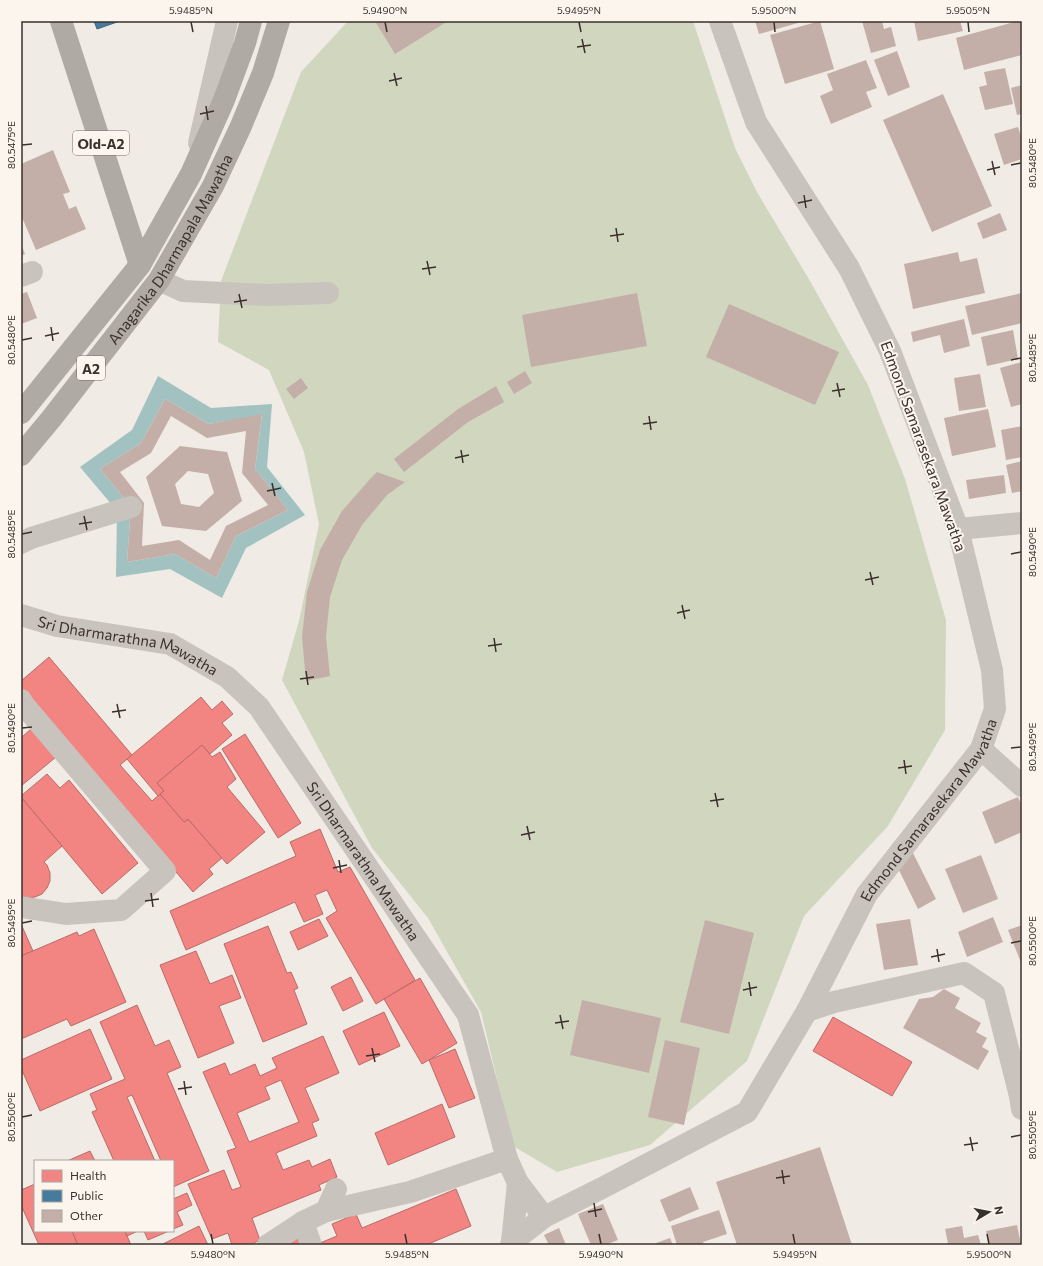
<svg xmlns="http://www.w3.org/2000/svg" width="1043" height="1266" font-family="Commissioner,sans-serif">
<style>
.green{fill:#d1d6bf}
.water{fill:#a1c2c1;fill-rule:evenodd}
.health{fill:#f28482;stroke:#bb6b68;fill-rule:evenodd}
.public{fill:#457b9d;stroke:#42647b}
.building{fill:#c3afa7;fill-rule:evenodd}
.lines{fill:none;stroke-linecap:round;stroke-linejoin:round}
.minor{stroke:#c9c3be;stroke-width:22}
.highway{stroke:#afaaa4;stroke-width:22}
.ticks{fill:none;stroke:#3b302b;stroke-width:1.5}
.labels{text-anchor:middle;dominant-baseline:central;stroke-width:4;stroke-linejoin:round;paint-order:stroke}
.shield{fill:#fbf5ee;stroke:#756b66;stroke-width:1}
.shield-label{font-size:14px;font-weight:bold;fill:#3b302b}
.street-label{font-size:15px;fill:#3b302b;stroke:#fbf5ee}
.neatline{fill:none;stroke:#3b302b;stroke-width:1.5}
.ticks-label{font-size:10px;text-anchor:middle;fill:#3b302b}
</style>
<rect width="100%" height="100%" fill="#f0ebe5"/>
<!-- green -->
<polygon class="green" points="348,21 693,21 735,148 757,192 810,281 868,385 905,479 946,620 945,730 888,826 804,916 747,1061 650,1145 557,1172 513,1146 481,1012 428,918 372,848 282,680 299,621 319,524 304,452 269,370 218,342 221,281 301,72"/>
<!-- water -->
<path class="water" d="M158,376L211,408L272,404L267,467L305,515L246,548L222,598L170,569L116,577L117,511L80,467L132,430ZM165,399L209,424L262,415L255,469L288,510L236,536L216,578L175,554L127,562L131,507L100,469L141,443Z"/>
<!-- health -->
<g class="health">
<polygon points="49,657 132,755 120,765 152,801 160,794 184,822 188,819 222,858 209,869 213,874 193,892 21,689 21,681"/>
<polygon points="201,697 212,710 222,701 233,714 222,723 232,735 210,754 202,745 157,783 164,791 158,796 127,759"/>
<polygon points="32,728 56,757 21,786 21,738"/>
<polygon points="245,734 301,823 278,838 222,749"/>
<polygon points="202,745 212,757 220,752 236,779 227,787 265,832 227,864 188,819 184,822 160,794 164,791 157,783"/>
<polygon points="47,774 60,788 69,780 138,863 102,894 21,797 21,796"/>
<polygon points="21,797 62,846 44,862 47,865 50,873 50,881 47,888 42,894 35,897 27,898 21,896"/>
<polygon points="320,829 338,872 350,867 415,980 376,1004 326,918 337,911 327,890 315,895 323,914 304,922 295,902 186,950 170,911 296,856 290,842"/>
<polygon points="319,919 328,936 298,950 290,932"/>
<polygon points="21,924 33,951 21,956"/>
<polygon points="268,926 287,973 291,972 298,988 294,990 307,1024 263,1042 224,944"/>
<polygon points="94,929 126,1002 71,1026 67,1019 21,1039 21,956 77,932 79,936"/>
<polygon points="196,951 210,984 232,975 241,998 219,1006 234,1043 198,1058 160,965"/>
<polygon points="351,977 363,1001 343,1011 331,987"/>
<polygon points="420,978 457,1043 422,1064 384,999"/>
<polygon points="137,1005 155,1046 169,1040 181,1067 167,1073 209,1171 173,1187 173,1161 161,1161 132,1095 127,1097 155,1161 114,1161 92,1112 97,1110 90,1094 125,1079 100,1022"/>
<polygon points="384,1012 400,1046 359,1065 343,1031"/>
<polygon points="833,1017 912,1062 892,1096 813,1051"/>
<polygon points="90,1029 112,1079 40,1111 21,1068 21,1060"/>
<path d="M323,1036L339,1073L305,1088L319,1120L312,1123L317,1136L276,1153L283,1170L309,1160L312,1167L330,1159L337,1177L319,1185L321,1190L252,1218L260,1240L252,1244L253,1245H232L228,1233L212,1239L188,1184L224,1170L232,1190L241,1187L227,1151L236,1148L203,1072L225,1063L230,1075L255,1064L260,1076L277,1068L272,1058ZM281,1080L299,1122L249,1142L237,1113L270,1099L265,1087Z"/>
<polygon points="455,1049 475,1098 449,1108 429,1060"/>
<polygon points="442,1104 455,1137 388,1165 375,1133"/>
<polygon points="90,1151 95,1161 67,1161"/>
<polygon points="35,1184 35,1231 72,1231 78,1245 39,1245 21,1205 21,1190"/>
<polygon points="456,1189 471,1226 426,1245 320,1245 320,1243 337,1236 332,1224 356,1214 362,1228"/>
<polygon points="187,1193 192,1205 177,1212 183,1225 173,1229 173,1199"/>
<polygon points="199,1226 208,1245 161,1245"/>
<polygon points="72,1231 125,1231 131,1245 78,1245"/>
<polygon points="125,1231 138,1231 127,1236"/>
<polygon points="144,1231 169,1231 148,1240"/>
<polygon points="297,1238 300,1245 276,1245"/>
</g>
<!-- public -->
<polygon class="public" points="94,21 120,21 97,29"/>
<!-- building -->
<g class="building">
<polygon points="375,21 448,21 395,54"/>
<polygon points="755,21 805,21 759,34"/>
<polygon points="820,21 834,69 785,84 770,35"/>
<polygon points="862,21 882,21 884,29 891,27 896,46 871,53"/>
<polygon points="914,21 960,21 963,31 918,41"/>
<polygon points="1018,21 1022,21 1022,55 964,70 956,38"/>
<polygon points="897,51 910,87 888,96 874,60"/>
<polygon points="866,60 877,88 866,92 872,107 831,124 820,96 833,90 827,74"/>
<polygon points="1005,68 1013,104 985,110 979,87 987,85 984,72"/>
<polygon points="1022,85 1022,114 1017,115 1011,88"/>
<polygon points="943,94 992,206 932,232 883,120"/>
<polygon points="1018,127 1022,140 1022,159 1004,165 994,134"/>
<polygon points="53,150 70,192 63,194 69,209 76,206 86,229 36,250 21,215 21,164"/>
<polygon points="1000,213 1007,230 983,239 977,223"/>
<polygon points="21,244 25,254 21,256"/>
<polygon points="958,252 960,262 977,258 985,293 913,309 904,264"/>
<polygon points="27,292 37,318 21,324 21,294"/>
<polygon points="637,293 647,346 531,367 522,315"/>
<polygon points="1022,293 1022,323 972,335 965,306"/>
<polygon points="729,304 839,352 815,405 706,357"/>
<polygon points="964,319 970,346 944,353 940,335 913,342 911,332"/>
<polygon points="1013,330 1018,359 987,366 981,337"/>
<polygon points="1022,362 1022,404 1011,407 1000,368"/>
<polygon points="525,371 532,383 514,394 507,382"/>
<polygon points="980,374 986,407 959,411 954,378"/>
<polygon points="301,378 308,388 294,399 286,389"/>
<polygon points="496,386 504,402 468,422 404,472 394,459 458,409"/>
<path d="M165,399L209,424L262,414L255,469L288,510L236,536L216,578L175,554L127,562L131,507L100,469L141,443ZM171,416L207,438L246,431L242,473L268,505L226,526L210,560L179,540L142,546L144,503L120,472L151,453Z"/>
<polygon points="988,409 996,447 952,456 944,418"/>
<polygon points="1022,426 1022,457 1006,460 1001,430"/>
<path d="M180,446L227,452L242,501L206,531L162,526L146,477ZM188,471L208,474L214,493L199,507L181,504L175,484Z"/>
<polygon points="1022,461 1022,491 1012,493 1006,465"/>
<polygon points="377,472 405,482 387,495 362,525 342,560 330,597 326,637 330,676 306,681 302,637 307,592 320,550 342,511 371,478"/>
<polygon points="1004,475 1006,493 969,499 966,480"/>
<polygon points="1018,797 1022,806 1022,832 995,844 982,812"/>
<polygon points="913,853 936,899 918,909 895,862"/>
<polygon points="981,855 998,899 963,913 945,869"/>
<polygon points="993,917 1003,942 967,957 958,932"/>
<polygon points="910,919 918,965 884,970 876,924"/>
<polygon points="705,920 754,933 729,1034 680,1022"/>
<polygon points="1022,925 1022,965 1008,930"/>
<polygon points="944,989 960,998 955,1008 981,1023 976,1032 987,1038 982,1047 989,1051 978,1070 903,1028 919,999 933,997"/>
<polygon points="582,1000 661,1018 649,1073 570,1055"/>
<polygon points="665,1040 700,1048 684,1125 648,1117"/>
<polygon points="820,1147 852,1245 737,1245 716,1182"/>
<polygon points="690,1187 699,1209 669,1222 660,1200"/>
<polygon points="603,1204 618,1240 605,1245 591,1245 578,1214"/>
<polygon points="719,1210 727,1234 703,1242 704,1245 677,1245 671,1226"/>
<polygon points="1017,1225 1021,1245 989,1245 986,1231"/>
<polygon points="962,1226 964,1238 978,1235 981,1245 941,1245 948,1243 945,1229"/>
<polygon points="559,1228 566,1245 549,1245 544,1235"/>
<polygon points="670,1238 673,1245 656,1245 656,1243"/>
</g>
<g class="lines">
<!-- minor -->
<g class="minor">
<polyline points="199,143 227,21"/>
<polyline points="21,276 32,272"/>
<polyline points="159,280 183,291 267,295 328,293"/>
<polyline points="958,529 1022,523"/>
<polyline points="21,543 31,538 131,507"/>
<path id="s1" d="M21,615L57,626L170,644L227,677L259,707L468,1015L507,1159L518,1183L544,1217"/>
<polyline points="21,700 23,704 165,871 121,910 66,914 21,907"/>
<polyline points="981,749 1022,786"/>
<polyline points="807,1011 834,1002 964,973 994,993 1020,1096 1022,1109"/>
<polyline points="326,1211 410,1192 507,1159"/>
<polyline points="303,1222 311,1245"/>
<polyline points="512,1242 518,1183"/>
<polyline points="268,1245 303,1222 326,1211 336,1189"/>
<path id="s2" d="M511,1245L512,1242L544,1217L604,1187L747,1112L807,1011L867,894L981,749L995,709L992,670L958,529L890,351L849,268L756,122L720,21"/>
</g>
<!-- highway -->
<g class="highway">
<polyline points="61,21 140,265"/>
<polyline points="21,413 140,265 191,174 224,100 245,43 251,21"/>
<path id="s3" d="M21,455L51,419L159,280L213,186L241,126L263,73L279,21"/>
</g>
</g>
<!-- ticks -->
<path class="ticks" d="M191,22L193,32M385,22L387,32M579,22L581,32M774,22L775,32M968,22L969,32M582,39L585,53M577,47L591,45M394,73L397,86M389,81L402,78M206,106L208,120M200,114L214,111M22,145L32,144M992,161L995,175M1011,165L1021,163M987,170L1000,167M804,195L806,208M798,203L812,200M616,228L618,242M610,236L624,234M427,261L430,275M422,269L436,267M239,294L242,308M234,302L247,300M51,327L53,341M45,336L59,333M22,340L32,338M1011,360L1021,358M837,383L840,397M832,391L845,389M649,416L651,430M643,424L657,422M461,450L463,463M455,458L469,455M272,483L275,496M267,491L281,488M84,516L87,530M79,524L92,522M22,534L32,532M1011,554L1021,552M870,572L873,585M865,580L879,577M682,605L685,619M677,613L690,610M494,638L496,652M488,646L502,644M306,671L308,685M300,679L314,677M117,704L120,718M112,712L126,710M22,728L32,727M1011,748L1021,747M904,760L906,774M898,768L912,766M715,793L718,807M710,801L724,799M527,826L530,840M521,835L535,832M339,860L341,873M333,868L347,865M151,893L153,907M145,901L159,899M22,923L32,921M1011,943L1021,941M937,949L939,962M931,957L945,954M749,982L751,996M743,990L757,987M560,1015L563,1029M555,1023L569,1021M372,1048L375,1062M366,1056L380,1054M184,1081L186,1095M178,1089L192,1087M22,1117L32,1115M970,1137L973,1151M1011,1137L1021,1135M964,1145L978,1143M782,1170L784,1184M776,1178L790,1176M594,1203L596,1217M588,1212L602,1209M211,1234L213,1244M405,1234L407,1244M599,1234L601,1244M793,1234L795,1244M987,1234L989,1244"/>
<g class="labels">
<!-- shield labels -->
<g class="shield">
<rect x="73" y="131" width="56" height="24" rx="3"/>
<rect x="77" y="356" width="28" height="24" rx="3"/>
</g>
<g class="shield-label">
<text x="101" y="143">Old-A2</text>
<text x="91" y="368">A2</text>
</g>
<!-- street labels -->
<g class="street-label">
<text stroke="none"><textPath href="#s3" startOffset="255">Anagarika Dharmapala Mawatha</textPath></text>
<text transform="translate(924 446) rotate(70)">Edmond Samarasekara Mawatha</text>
<text stroke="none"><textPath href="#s1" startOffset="112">Sri Dharmarathna Mawatha</textPath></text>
<text stroke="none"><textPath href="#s2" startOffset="626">Edmond Samarasekara Mawatha</textPath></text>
<text stroke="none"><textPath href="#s1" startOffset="448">Sri Dharmarathna Mawatha</textPath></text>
</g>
</g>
<!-- border -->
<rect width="1043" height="1266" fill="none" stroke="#fbf5ee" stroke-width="44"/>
<!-- legend -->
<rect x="34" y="1160" width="140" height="72" fill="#fbf5ee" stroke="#aea6a0"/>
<rect x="42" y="1170" width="20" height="12" fill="#f28482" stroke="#aea6a0"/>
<text x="70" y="1180" font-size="12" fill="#3b302b">Health</text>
<rect x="42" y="1190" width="20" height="12" fill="#457b9d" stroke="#aea6a0"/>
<text x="70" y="1200" font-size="12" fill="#3b302b">Public</text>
<rect x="42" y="1210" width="20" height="12" fill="#c3afa7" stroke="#aea6a0"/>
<text x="70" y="1220" font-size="12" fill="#3b302b">Other</text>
<!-- north arrow -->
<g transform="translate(989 1212) rotate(80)" stroke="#fbf5ee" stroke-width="3" paint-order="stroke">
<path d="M0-3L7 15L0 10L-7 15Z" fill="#3b302b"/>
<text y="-6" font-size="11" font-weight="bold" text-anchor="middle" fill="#3b302b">N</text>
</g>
<rect x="22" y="22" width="999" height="1222" class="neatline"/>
<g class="ticks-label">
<text x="191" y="14">5.9485°N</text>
<text x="385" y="14">5.9490°N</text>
<text x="579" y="14">5.9495°N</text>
<text x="774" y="14">5.9500°N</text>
<text x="968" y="14">5.9505°N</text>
<text transform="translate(11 145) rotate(-90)" y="4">80.5475°E</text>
<text transform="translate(1032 163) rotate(-90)" y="4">80.5480°E</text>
<text transform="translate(11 340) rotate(-90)" y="4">80.5480°E</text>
<text transform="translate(1032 358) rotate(-90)" y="4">80.5485°E</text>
<text transform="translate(11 534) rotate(-90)" y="4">80.5485°E</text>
<text transform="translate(1032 552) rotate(-90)" y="4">80.5490°E</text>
<text transform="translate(11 728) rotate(-90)" y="4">80.5490°E</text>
<text transform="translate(1032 747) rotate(-90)" y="4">80.5495°E</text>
<text transform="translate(11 923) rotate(-90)" y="4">80.5495°E</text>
<text transform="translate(1032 941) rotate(-90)" y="4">80.5500°E</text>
<text transform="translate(11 1117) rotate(-90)" y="4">80.5500°E</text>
<text transform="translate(1032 1135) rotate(-90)" y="4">80.5505°E</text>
<text x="213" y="1258">5.9480°N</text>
<text x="407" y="1258">5.9485°N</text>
<text x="601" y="1258">5.9490°N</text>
<text x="795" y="1258">5.9495°N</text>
<text x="989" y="1258">5.9500°N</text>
</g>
</svg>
